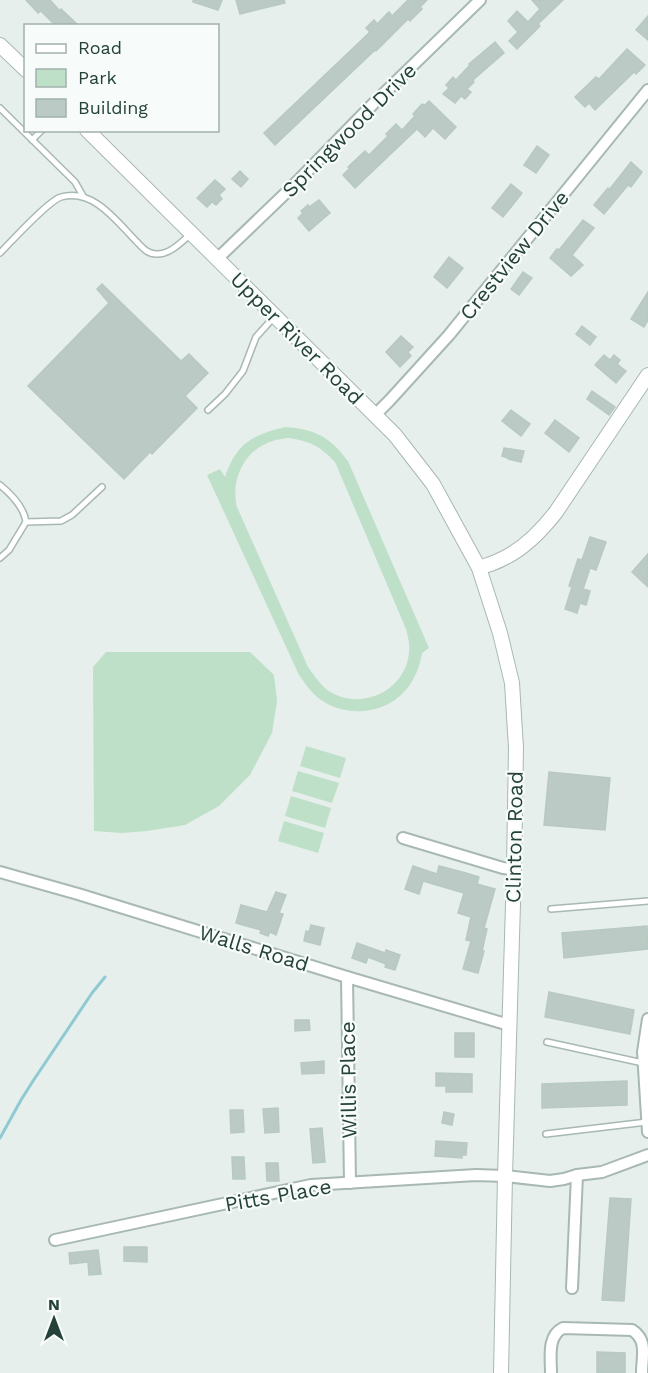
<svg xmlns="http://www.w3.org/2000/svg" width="648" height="1373" font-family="'Work Sans',sans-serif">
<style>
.green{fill:#bfe0c8;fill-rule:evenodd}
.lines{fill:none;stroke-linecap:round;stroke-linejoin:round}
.stream{stroke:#8ec9d4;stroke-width:3}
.building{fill:#bbcac4;stroke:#b8c9c2;stroke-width:1.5}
.service-casing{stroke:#a8b8b2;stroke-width:8}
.minor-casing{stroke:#a8b8b2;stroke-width:14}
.tertiary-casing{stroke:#a8b8b2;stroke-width:16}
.service{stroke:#fff;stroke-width:5}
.minor{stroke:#fff;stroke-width:10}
.tertiary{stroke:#fff;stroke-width:14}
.labels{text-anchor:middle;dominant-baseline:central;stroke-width:4.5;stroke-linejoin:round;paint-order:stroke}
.street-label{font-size:21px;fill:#24423a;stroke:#f7fbf9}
</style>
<rect width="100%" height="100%" fill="#e6efeb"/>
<!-- green -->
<g class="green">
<path d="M285,427C315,429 330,437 348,461L429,648L422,653C420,664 417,674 411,683C391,715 345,720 317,697C310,691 305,683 299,675L207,475L220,469L225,477C236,444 252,435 285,427ZM288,438C310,441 320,446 335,462L406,629C408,637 410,644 409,652C406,692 358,713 326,689C319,683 314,675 308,667L237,507C230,479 245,449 273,441C278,439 283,439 288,438Z"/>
<polygon points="106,652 250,652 274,675 277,701 272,733 250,775 219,806 185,825 147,831 122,833 94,831 93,667"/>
<polygon points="306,746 346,758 340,778 300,766"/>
<polygon points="298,771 339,783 332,803 292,791"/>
<polygon points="291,796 331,808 325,828 285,816"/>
<polygon points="284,821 324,833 318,853 278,841"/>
</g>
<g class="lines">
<!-- stream -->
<polyline class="stream" points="0,1138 21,1100 33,1081 92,993 105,977"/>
</g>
<!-- building -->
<g class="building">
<polygon points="26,0 50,0 60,11 61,9 79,26 56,26 41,11 38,13"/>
<polygon points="193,0 222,0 218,10 193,2"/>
<polygon points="236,0 284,0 285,3 240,14"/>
<polygon points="408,0 427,0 420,7 422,9 410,21 408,19 376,51 375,50 275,145 264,133 370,32 366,28 374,20 377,24 389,12 392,16"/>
<polygon points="532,0 563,0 538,24 540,26 517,49 509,41 518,32 508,21 517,11 528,22 540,9"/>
<polygon points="648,16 648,40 636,30"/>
<polygon points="495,42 504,53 473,80 474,82 467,89 471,92 465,99 461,96 455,103 443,94 449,88 446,85 453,77 456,80 470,65 469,64"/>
<polygon points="627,49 645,65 636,74 634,72 595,110 589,103 585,107 575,97 596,77 599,79"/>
<polygon points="429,101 456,127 445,139 433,128 425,137 417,129 355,188 343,175 350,168 348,167 365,151 369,155 388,136 386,134 396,124 402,130 415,116 413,114 422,104 425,105"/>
<polygon points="537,146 549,155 536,173 524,165"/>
<polygon points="631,162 642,172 631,187 628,185 604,214 594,205 608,188 609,190"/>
<polygon points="240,171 248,179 241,187 232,179"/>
<polygon points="215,180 225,189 219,195 222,199 216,205 212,202 207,207 197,198"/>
<polygon points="511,184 522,193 503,217 492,208"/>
<polygon points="319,200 330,213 309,231 298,218 303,213 301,211 308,205 309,207"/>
<polygon points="583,220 594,228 572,255 583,265 571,276 550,258 557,249 559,250"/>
<polygon points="449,257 463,268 447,288 434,277"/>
<polygon points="523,272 532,278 519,295 511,289"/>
<polygon points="102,284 181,361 189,354 208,373 185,396 197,408 152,454 150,452 124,479 28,386 109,303 97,289"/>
<polygon points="648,292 648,320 644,327 631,319"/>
<polygon points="582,326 596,337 590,345 576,334"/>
<polygon points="401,336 413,347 408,352 411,356 400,367 386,352"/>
<polygon points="604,355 610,360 614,355 620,360 617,364 626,371 616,383 595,365"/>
<polygon points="592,391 615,407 609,415 587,399"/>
<polygon points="511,410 530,424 521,436 502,421"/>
<polygon points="555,420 579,438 569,452 545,433"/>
<polygon points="504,448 524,451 521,462 508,459 508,458 502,456"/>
<polygon points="590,537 606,542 596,570 590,568 583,589 590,591 586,605 580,603 577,613 565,609 572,587 569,586 578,559 582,560"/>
<polygon points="648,554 648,587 632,572"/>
<polygon points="549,772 610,778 605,830 544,825"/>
<polygon points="413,866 437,874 439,866 466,873 479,877 477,884 495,889 484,928 487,929 482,951 484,951 478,973 463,969 471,941 466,940 471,917 458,913 464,893 423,881 419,894 405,889"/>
<polygon points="276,892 286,895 279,913 283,914 276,935 270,932 268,936 260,933 261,930 236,923 241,905 267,912"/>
<polygon points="311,925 324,928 320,945 304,941 306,931 309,932"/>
<polygon points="647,926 648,949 564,958 562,933"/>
<polygon points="357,943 385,953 386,950 400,955 395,970 385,967 386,964 368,957 366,963 352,958"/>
<polygon points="549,992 634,1010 630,1034 545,1017"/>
<polygon points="295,1020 309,1020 310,1030 295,1031"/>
<rect x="455" y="1033" width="19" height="24"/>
<polygon points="324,1061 324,1073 302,1074 301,1063"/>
<polygon points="436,1073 472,1074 472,1092 446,1092 446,1086 436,1086"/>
<polygon points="627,1081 627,1105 542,1108 542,1084"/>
<polygon points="278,1108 279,1132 265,1133 263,1109"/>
<polygon points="230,1110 243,1110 244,1132 231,1133"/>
<polygon points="444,1112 454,1114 452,1125 442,1123"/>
<polygon points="322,1128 325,1162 313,1163 310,1129"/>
<polygon points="436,1141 467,1143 466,1155 462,1155 462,1158 435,1156"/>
<polygon points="232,1157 244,1157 245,1179 233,1179"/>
<polygon points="266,1163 278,1163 279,1181 267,1181"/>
<polygon points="610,1198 631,1199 624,1301 602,1300"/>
<polygon points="124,1247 147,1247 147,1262 124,1261"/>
<polygon points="98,1250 101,1274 89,1275 88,1262 70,1264 69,1253"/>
<polygon points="597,1352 625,1353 625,1373 597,1373"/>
</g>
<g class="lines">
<!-- service casing -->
<g class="service-casing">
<g id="service">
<polyline points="0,108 75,182 83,196"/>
<polyline points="32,140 42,130"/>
<path d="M0,253C12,241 48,201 61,197C94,188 117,222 137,242C142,247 147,254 156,254C170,255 181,242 191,234"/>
<polyline points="208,410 225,394 243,371 256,337 274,317"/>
<path d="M0,485C11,494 24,507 26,522"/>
<polyline points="0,558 9,550 26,522 61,521 72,515 102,487"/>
<polyline points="551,909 648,901"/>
<polyline points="547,1042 643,1063"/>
<polyline points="546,1134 647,1122"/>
</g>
</g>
<!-- minor casing -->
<g class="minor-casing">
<g id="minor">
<polyline points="217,259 292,187 374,103 480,0"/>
<polyline points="375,415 390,400 449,335 648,90"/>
<polyline points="403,838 503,868 514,869"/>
<polyline points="0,872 78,894 347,977 509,1025"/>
<polyline points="347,977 350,1183"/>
<polyline points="648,1019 643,1052 648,1132"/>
<polyline points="55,1240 311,1185 476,1175 505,1176 550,1181 564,1179 577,1175 602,1172 648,1155"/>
<polyline points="572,1288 577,1175"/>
<path d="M551,1373C551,1357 547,1336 563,1328L632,1330C648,1340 642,1356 642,1373"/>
</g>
</g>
<!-- tertiary casing -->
<g class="tertiary-casing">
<g id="tertiary">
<polyline points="0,45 26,70"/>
<polyline points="87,130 395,435 433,484 479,568 500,633 512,683 516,748 514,869 505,1176 501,1373"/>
<path d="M479,568C487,565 495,563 502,559C524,549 542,530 556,512L648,375"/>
</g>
</g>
<!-- service -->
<use href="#service" class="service"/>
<!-- minor -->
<use href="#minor" class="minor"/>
<!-- tertiary -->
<use href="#tertiary" class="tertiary"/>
</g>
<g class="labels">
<!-- street labels -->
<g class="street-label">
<text transform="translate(349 130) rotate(-45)">Springwood Drive</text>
<text transform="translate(514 255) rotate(-51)">Crestview Drive</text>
<text transform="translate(297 338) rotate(45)">Upper River Road</text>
<text transform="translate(514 837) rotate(-89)">Clinton Road</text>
<text transform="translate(254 948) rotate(17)">Walls Road</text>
<text transform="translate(348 1080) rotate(-91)">Willis Place</text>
<text transform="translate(278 1195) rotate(-10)">Pitts Place</text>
</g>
</g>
<!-- legend -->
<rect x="24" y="24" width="195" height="108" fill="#f7fbf9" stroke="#a3b1ad" stroke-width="1.5"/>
<rect x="36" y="44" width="30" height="9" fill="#ffffff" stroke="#a3b1ad" stroke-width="1.5"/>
<text x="78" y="54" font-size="18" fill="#24423a">Road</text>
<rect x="36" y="69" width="30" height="18" fill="#bfe0c8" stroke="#a3b1ad" stroke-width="1.5"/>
<text x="78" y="84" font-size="18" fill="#24423a">Park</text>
<rect x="36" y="99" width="30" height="18" fill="#bbcac4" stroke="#a3b1ad" stroke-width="1.5"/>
<text x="78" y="114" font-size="18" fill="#24423a">Building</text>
<!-- north arrow -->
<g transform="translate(54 1319)" stroke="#f7fbf9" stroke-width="4.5" paint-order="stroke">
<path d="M0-4.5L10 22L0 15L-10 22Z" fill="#24423a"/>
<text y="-9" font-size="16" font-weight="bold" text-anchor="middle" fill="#24423a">N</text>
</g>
</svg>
